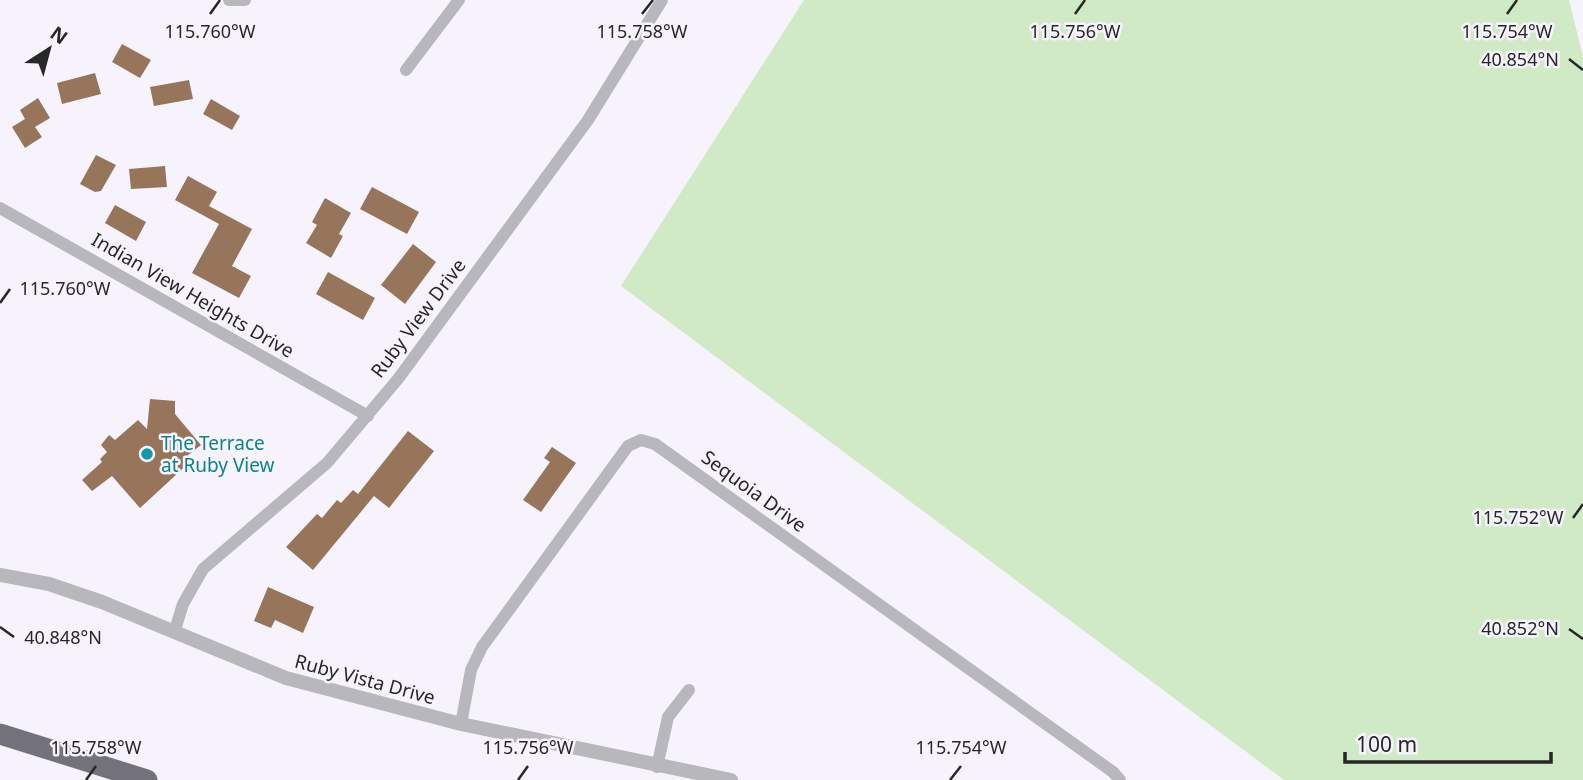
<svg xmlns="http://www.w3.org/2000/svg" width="1583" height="780" font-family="'Noto Sans',sans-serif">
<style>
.green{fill:#cfeac4}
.building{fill:#97755a}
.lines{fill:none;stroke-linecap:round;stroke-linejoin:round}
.minor{stroke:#b8b7bb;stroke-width:12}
.tertiary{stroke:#b8b7bb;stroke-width:14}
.motorway{stroke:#737179;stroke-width:21}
.ticks{fill:none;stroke:#272629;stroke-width:2.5}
.culture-dot{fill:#0f9aa8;stroke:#f7f3fc;stroke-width:2.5}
.labels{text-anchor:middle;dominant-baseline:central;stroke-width:5;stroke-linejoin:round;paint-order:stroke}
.street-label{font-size:19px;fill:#272629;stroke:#f7f3fc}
.culture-label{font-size:19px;fill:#0d838f;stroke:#f7f3fc;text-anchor:start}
.ticks-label{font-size:18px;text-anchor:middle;fill:#272629;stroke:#f7f3fc;stroke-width:5;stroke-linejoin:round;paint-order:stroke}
</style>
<rect width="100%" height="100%" fill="#f7f3fc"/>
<!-- green -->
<polygon class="green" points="804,0 1569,0 1583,57 1583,780 1284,780 621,286"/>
<!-- building -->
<g class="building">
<polygon points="122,44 151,60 140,78 112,62"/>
<polygon points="95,73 101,94 62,104 57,83"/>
<polygon points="189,80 193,99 154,106 150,87"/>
<polygon points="38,98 50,118 35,127 42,137 25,148 12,127 25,119 20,110"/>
<polygon points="211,99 240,116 232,130 203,114"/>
<polygon points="96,155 116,165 101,191 95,192 80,184"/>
<polygon points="165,166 167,187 131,189 129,169"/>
<polygon points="188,176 217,192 209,206 252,229 232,266 251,276 239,298 192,273 219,224 175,200"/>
<polygon points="372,187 419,212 407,234 360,209"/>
<polygon points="325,198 351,213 339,234 343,236 331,258 306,243 317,225 312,222"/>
<polygon points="115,205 146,222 136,241 105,223"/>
<polygon points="413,244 436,262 405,304 381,285"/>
<polygon points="328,272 375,298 363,320 316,294"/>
<polygon points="150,399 175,401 175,414 201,445 187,456 191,461 140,508 112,476 92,491 82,480 102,462 100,459 107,452 101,445 109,435 115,440 138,420 147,429"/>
<polygon points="408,431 434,451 389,508 374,496 313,570 286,547 317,514 322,518 337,500 341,503 353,490 358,494"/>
<polygon points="552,447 576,463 541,512 523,500 550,462 544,458"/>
<polygon points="268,587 314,607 303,633 275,620 271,628 254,621"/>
</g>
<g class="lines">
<!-- minor -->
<g class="minor">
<polyline points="229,0 245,0"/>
<polyline points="406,70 459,0"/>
<polyline points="0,208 368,416"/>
<polyline points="175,630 183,604 203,569 327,463 398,379 588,120 662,0"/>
<polyline points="461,724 471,670 482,647 628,446 641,440 655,444 1113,772 1120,780"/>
<polyline points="657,767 668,717 689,690"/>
</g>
<!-- tertiary -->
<polyline class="tertiary" points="0,575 49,584 102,602 286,678 461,724 731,780"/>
<!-- motorway -->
<polyline class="motorway" points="0,734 147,780"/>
</g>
<!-- ticks -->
<path class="ticks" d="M210,14L220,0M642,14L653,0M1075,14L1085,0M1507,14L1517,0M1569,59L1583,70M0,303L10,289M1573,518L1583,504M0,627L14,637M1569,629L1583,639M86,780L96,766M518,780L528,766M950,780L961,766"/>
<!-- markers -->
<circle class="culture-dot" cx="147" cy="454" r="7"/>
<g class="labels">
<!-- street labels -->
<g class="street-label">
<text transform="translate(193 295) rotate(30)">Indian View Heights Drive</text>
<text transform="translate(418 318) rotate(-53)">Ruby View Drive</text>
<text transform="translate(754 491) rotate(36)">Sequoia Drive</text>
<text transform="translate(365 679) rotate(15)">Ruby Vista Drive</text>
</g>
<!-- culture labels -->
<g class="culture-label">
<text x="161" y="443">The Terrace<tspan x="161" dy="22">at Ruby View</tspan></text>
</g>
</g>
<g class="ticks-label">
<text x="210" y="38">115.760°W</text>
<text x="642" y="38">115.758°W</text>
<text x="1075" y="38">115.756°W</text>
<text x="1507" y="38">115.754°W</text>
<text x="1520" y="66">40.854°N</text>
<text x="65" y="295">115.760°W</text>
<text x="1518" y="524">115.752°W</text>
<text x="1520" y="635">40.852°N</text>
<text x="63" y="644">40.848°N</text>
<text x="96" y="754">115.758°W</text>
<text x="528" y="754">115.756°W</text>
<text x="961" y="754">115.754°W</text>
</g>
<!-- north arrow -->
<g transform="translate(49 49) rotate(36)" stroke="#f7f3fc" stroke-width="5" paint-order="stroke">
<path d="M0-5L12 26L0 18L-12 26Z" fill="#272629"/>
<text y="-10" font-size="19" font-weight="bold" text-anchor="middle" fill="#272629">N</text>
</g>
<!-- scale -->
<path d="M1345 752v10h206v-10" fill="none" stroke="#272629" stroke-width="3.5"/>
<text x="1356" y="752" font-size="21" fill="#272629" stroke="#f7f3fc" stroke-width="5" paint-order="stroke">100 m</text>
</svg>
